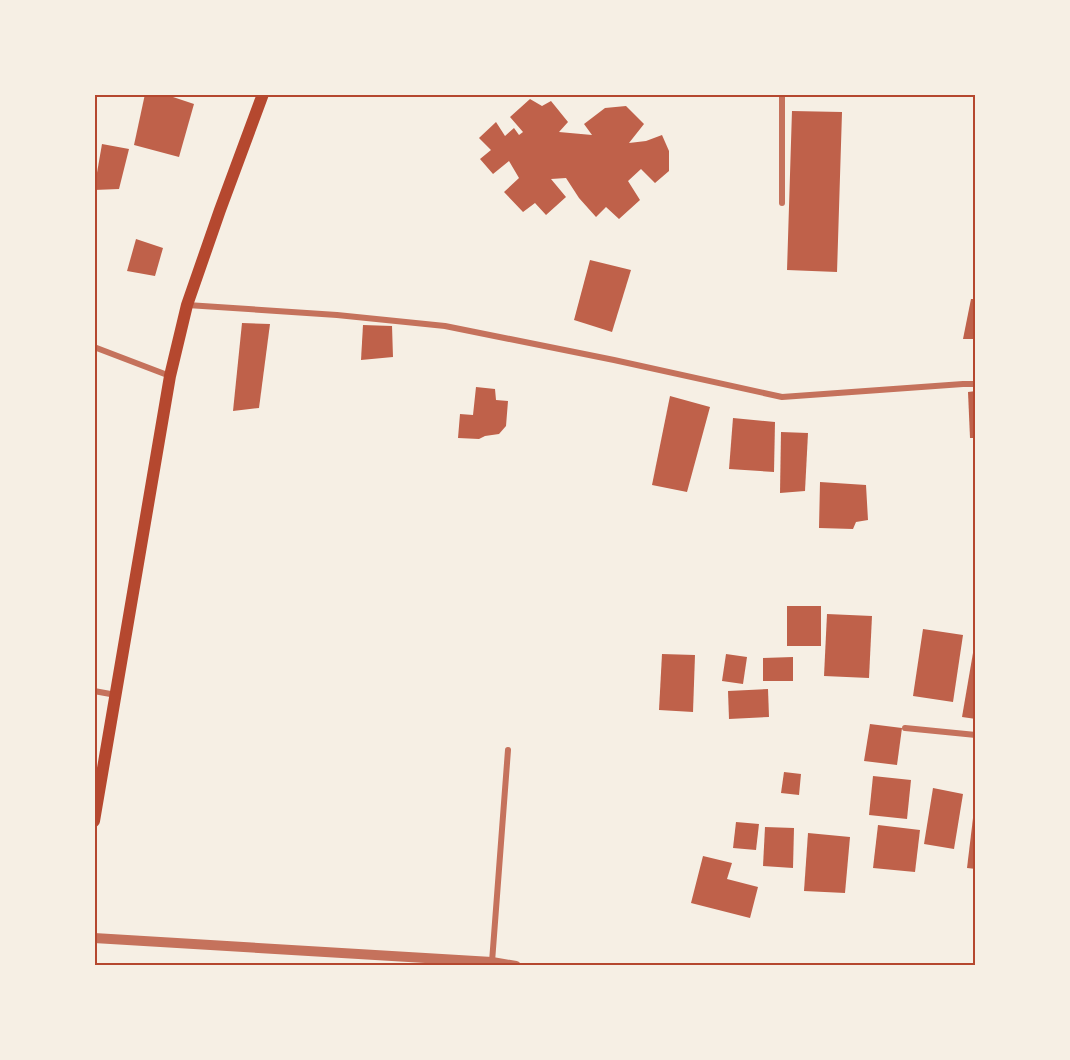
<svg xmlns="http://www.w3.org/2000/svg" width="1070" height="1060" font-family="'Fira Sans Condensed',sans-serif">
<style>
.building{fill:#bf614a}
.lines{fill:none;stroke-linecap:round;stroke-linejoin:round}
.minor{stroke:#c5725c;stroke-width:6}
.tertiary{stroke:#c5725c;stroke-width:10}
.secondary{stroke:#b5482f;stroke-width:12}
.neatline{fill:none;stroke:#b5482f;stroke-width:2}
</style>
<rect width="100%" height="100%" fill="#f6efe4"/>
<!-- building -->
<g class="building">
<polygon points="145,94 164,94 194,104 179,157 134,145"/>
<polygon points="530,99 542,106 551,101 568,122 559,132 592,135 584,124 605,108 626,106 644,124 629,143 646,141 662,135 669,151 669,171 655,183 641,169 628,181 640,200 619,219 606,207 596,217 579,198 566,178 551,179 566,197 546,215 535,203 523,212 504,192 519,178 509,161 493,174 480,159 491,150 479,138 496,122 505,136 514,128 519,135 523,132 510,117"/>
<polygon points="792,111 842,112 837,272 787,270"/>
<polygon points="102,144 129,149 119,189 94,190"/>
<polygon points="136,239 163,248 155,276 127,271"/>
<polygon points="590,260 631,270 612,332 574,320"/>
<polygon points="971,299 976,299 976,339 963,339"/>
<polygon points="242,323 270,324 259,408 233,411"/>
<polygon points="363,325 392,326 393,357 361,360"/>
<polygon points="476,387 495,389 496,400 508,401 506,426 499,434 485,436 479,439 458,438 460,414 473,415"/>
<polygon points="976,391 976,438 970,438 968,392"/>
<polygon points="670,396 710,407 687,492 652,485"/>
<polygon points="733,418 775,422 774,472 729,469"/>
<polygon points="781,432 808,433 805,491 780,493"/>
<polygon points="820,482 866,485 868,520 856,522 853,529 819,528"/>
<rect x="787" y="606" width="34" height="40"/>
<polygon points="827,614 872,616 869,678 824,676"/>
<polygon points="923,629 963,635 953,702 913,696"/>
<polygon points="974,647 976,647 976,719 962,717"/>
<polygon points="662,654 695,655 693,712 659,710"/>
<polygon points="726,654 747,657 743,684 722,681"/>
<polygon points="793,657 793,681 763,681 763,658"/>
<polygon points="768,689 769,717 729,719 728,691"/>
<polygon points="870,724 902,728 897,765 864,761"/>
<polygon points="784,772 801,774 799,795 781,793"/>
<polygon points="873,776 911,780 907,819 869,815"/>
<polygon points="933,788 963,794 954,849 924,844"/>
<polygon points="973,818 976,819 976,869 967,868"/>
<polygon points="736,822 759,824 756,850 733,848"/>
<polygon points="878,825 920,830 915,872 873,868"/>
<polygon points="765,827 794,828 793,868 763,866"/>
<polygon points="808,833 850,837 845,893 804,891"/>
<polygon points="703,856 732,863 727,879 758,887 750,918 691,903"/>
</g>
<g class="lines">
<!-- minor -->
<g class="minor">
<polyline points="782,203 782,94"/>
<polyline points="187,305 337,315 445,326 614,360 782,397 963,384 976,384"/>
<polyline points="94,347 170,376"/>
<polyline points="94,691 116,695"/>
<polyline points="905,728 976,735"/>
<polyline points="492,962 508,750"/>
</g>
<!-- tertiary -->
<polyline class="tertiary" points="94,938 492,962 516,966"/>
<!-- secondary -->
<polyline class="secondary" points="94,821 170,376 187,305 220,210 263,94"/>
</g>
<!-- border -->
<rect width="1070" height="1060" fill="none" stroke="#f6efe4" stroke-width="192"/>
<rect x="96" y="96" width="878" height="868" class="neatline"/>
</svg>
